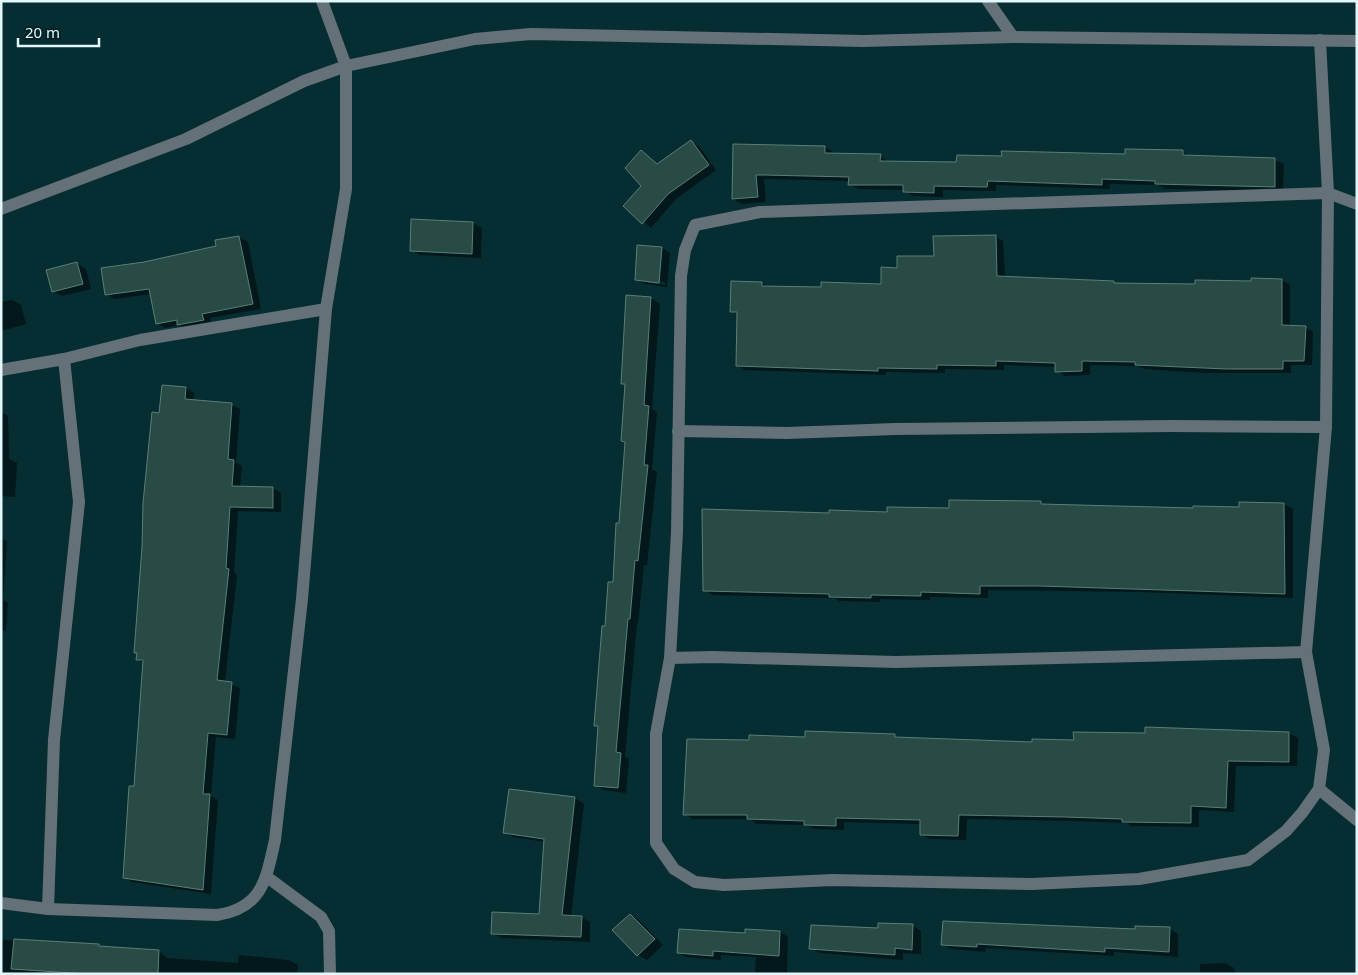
<svg xmlns="http://www.w3.org/2000/svg" width="1358" height="975" font-family="'Noto Sans',sans-serif">
<style>
.shadow{fill:#0007;fill-rule:evenodd}
.building{fill:#284c45;stroke:#5a7f78}
.lines{fill:none;stroke-linecap:round;stroke-linejoin:round}
.minor{stroke:#647178;stroke-width:12}
</style>
<rect width="100%" height="100%" fill="#062d32"/>
<!-- shadow -->
<g class="shadow">
<polygon points="691,142 699,146 716,170 676,199 651,228 625,206 643,186 641,152 658,165"/>
<polygon points="734,145 825,147 833,152 833,155 880,156 889,162 958,163 1182,152 1191,156 1275,160 1284,164 1283,191 1165,189 1158,185 1110,184 1110,189 996,185 996,191 943,190 943,197 913,196 904,190 858,189 850,184 850,181 764,179 766,202 742,204 733,199"/>
<polygon points="473,223 482,228 481,258 420,255 411,250"/>
<polygon points="995,236 1003,241 1005,277 1114,282 1118,284 1196,285 1252,282 1252,280 1282,280 1290,285 1290,327 1305,327 1313,332 1312,365 1291,365 1291,373 1205,373 1144,369 1138,366 1090,365 1090,375 1065,376 1057,371 1057,367 1004,365 1004,370 945,369 945,373 886,372 886,375 745,370 737,365 738,315 732,311 732,282 762,283 769,287 823,289 882,285 899,269"/>
<polygon points="239,237 248,242 261,309 210,318 212,325 186,329 179,325 165,328 157,323 151,294 115,299 106,294 144,264 217,246"/>
<path d="M662,248L670,253L667,287L645,284L636,279ZM643,280L665,282V285L643,282Z"/>
<polygon points="77,263 86,269 91,289 62,296 53,291"/>
<polygon points="651,298 660,304 652,409 657,412 652,469 657,472 647,565 644,565 638,624 637,623 625,756 629,759 626,793 604,790 595,785 599,727 595,725 620,525 626,443 623,441 626,385 623,383"/>
<polygon points="12,300 21,305 26,324 1,331 1,302"/>
<polygon points="186,388 194,393 193,401 232,405 240,409 236,462 242,466 240,487 273,488 281,493 281,512 238,511 234,573 237,575 225,682 240,688 235,739 216,737 211,796 218,800 211,894 132,882 124,877 135,788 144,663 137,659 138,654 135,652 161,415"/>
<polygon points="1,412 8,416 9,459 17,463 15,497 1,496"/>
<polygon points="1040,502 1045,505 1195,509 1240,508 1241,504 1284,504 1293,509 1293,598 1140,592 988,590 988,598 930,597 930,600 880,599 880,602 839,601 834,598 713,595 704,590 830,514 888,513"/>
<polygon points="1,538 7,542 3,600 8,603 6,631 1,630"/>
<polygon points="1146,728 1289,733 1298,738 1297,766 1236,766 1234,812 1199,810 1199,827 1131,826 1127,823 1075,821 967,819 966,840 930,839 921,835 921,824 844,822 844,830 814,829 806,825 757,824 750,819 693,819 684,814 750,741 895,735 901,739 1033,743 1075,742 1146,734"/>
<polygon points="510,791 575,798 584,804 571,917 581,917 590,922 590,942 501,938 492,933 540,916 545,842 513,837 504,832"/>
<polygon points="631,915 639,920 663,945 647,960 638,955"/>
<polygon points="912,925 921,931 921,954 903,953 903,960 820,953 811,948 879,930"/>
<polygon points="1169,928 1178,934 1178,957 1114,952 1114,956 986,948 985,952 951,949 942,944"/>
<polygon points="747,930 780,932 788,937 787,974 755,974 756,957 721,955 721,960 686,957 678,953 746,934"/>
<polygon points="1,940 99,945 103,947 159,951 167,958 238,963 239,955 289,960 298,965 297,974 1,972"/>
<polygon points="1225,963 1234,968 1235,974 1200,974 1200,964"/>
</g>
<!-- building -->
<g class="building">
<polygon points="691,140 709,165 668,194 642,224 623,206 641,186 625,168 641,150 657,164"/>
<polygon points="733,144 825,146 825,153 881,154 880,161 956,162 957,155 1002,156 1001,151 1125,154 1125,149 1183,150 1183,155 1275,158 1275,187 1155,184 1155,181 1102,179 1102,185 988,181 987,187 934,186 934,193 903,192 903,185 848,185 849,177 764,175 756,175 758,197 732,199"/>
<polygon points="411,219 473,222 472,254 410,251"/>
<polygon points="996,235 997,276 1114,281 1114,283 1195,284 1195,280 1251,281 1251,278 1282,279 1282,325 1306,326 1304,361 1283,361 1283,369 1227,369 1135,365 1135,362 1082,361 1082,371 1055,372 1055,363 996,361 996,366 937,365 937,369 878,368 878,371 736,366 737,312 730,312 731,281 762,282 762,286 821,287 821,282 881,284 881,267 897,268 897,256 934,256 933,236"/>
<polygon points="239,236 253,304 202,314 204,320 177,325 177,320 156,324 149,289 105,295 101,268 144,262 216,246 215,240"/>
<polygon points="637,245 662,247 659,283 635,280"/>
<polygon points="77,262 83,284 52,292 46,270"/>
<polygon points="626,295 651,297 644,405 649,406 644,465 648,465 638,561 635,560 630,619 628,619 616,752 621,753 618,788 594,786 598,726 594,726 602,626 605,626 608,582 613,582 616,523 619,523 625,442 621,441 625,384 621,384"/>
<polygon points="162,385 186,387 185,399 232,403 228,459 234,460 232,486 273,487 273,508 230,507 226,568 229,569 217,680 232,682 227,735 208,733 203,794 210,794 203,890 123,878 129,786 134,786 143,660 136,660 137,653 134,653 142,547 143,503 152,412 159,413"/>
<polygon points="949,500 1041,501 1041,504 1193,508 1193,506 1239,507 1239,502 1284,503 1285,594 1040,586 980,586 980,594 921,592 921,596 871,595 871,598 829,597 829,594 703,591 702,509 829,513 829,510 887,512 887,507 949,508"/>
<polygon points="1145,727 1289,732 1289,762 1228,761 1226,808 1191,806 1191,823 1122,822 1122,819 1065,817 959,815 958,836 920,835 920,820 836,818 836,826 804,825 804,821 747,819 747,815 683,815 687,739 749,740 749,735 805,737 805,731 895,734 895,737 1032,742 1032,739 1074,740 1073,732 1145,733"/>
<polygon points="509,789 575,797 562,915 582,916 581,937 491,934 492,912 539,914 544,839 503,833"/>
<polygon points="630,914 655,939 637,956 612,930"/>
<polygon points="943,921 1135,929 1135,926 1170,927 1169,952 1105,948 1105,952 977,944 977,947 941,945"/>
<polygon points="878,923 913,924 912,950 895,948 895,955 809,949 811,925 878,928"/>
<polygon points="679,929 745,933 745,929 780,931 779,956 713,951 713,956 677,953"/>
<polygon points="14,939 99,944 99,946 159,950 158,974 89,974 11,969"/>
</g>
<g class="lines">
<!-- minor -->
<g class="minor">
<polyline points="988,1 1013,37"/>
<polyline points="1320,40 1328,193 1326,427 1306,652 1324,750 1319,789 1302,813 1286,831 1248,860 1139,879 1032,884 832,880 724,885 695,882 674,869 656,843 656,734 670,658 677,532 681,276 685,250 695,225 760,212 1328,193 1357,204"/>
<polyline points="1,209 186,139 304,81 346,66 475,39 531,34 863,41 1013,37 1357,41"/>
<polyline points="1,370 64,359 140,340 326,309"/>
<polyline points="678,431 787,433 895,429 1172,426 1326,427"/>
<polyline points="670,658 713,657 896,662 1306,652"/>
<polyline points="1319,789 1357,820"/>
<polyline points="267,877 321,917 329,931 330,974"/>
<path d="M1,903L48,909L217,915C263,908 266,879 275,840L302,599L326,309L346,189V66L322,1"/>
<polyline points="48,909 54,740 79,502 64,359"/>
</g>
</g>
<!-- border -->
<rect width="1358" height="975" fill="none" stroke="#e3f7fa" stroke-width="5"/>
<!-- scale -->
<path d="M18 38v8h81v-8" fill="none" stroke="#e3f7fa" stroke-width="2.5"/>
<text x="25" y="38" font-size="15" fill="#e3f7fa" stroke="#002328" stroke-width="4" paint-order="stroke">20 m</text>
</svg>
